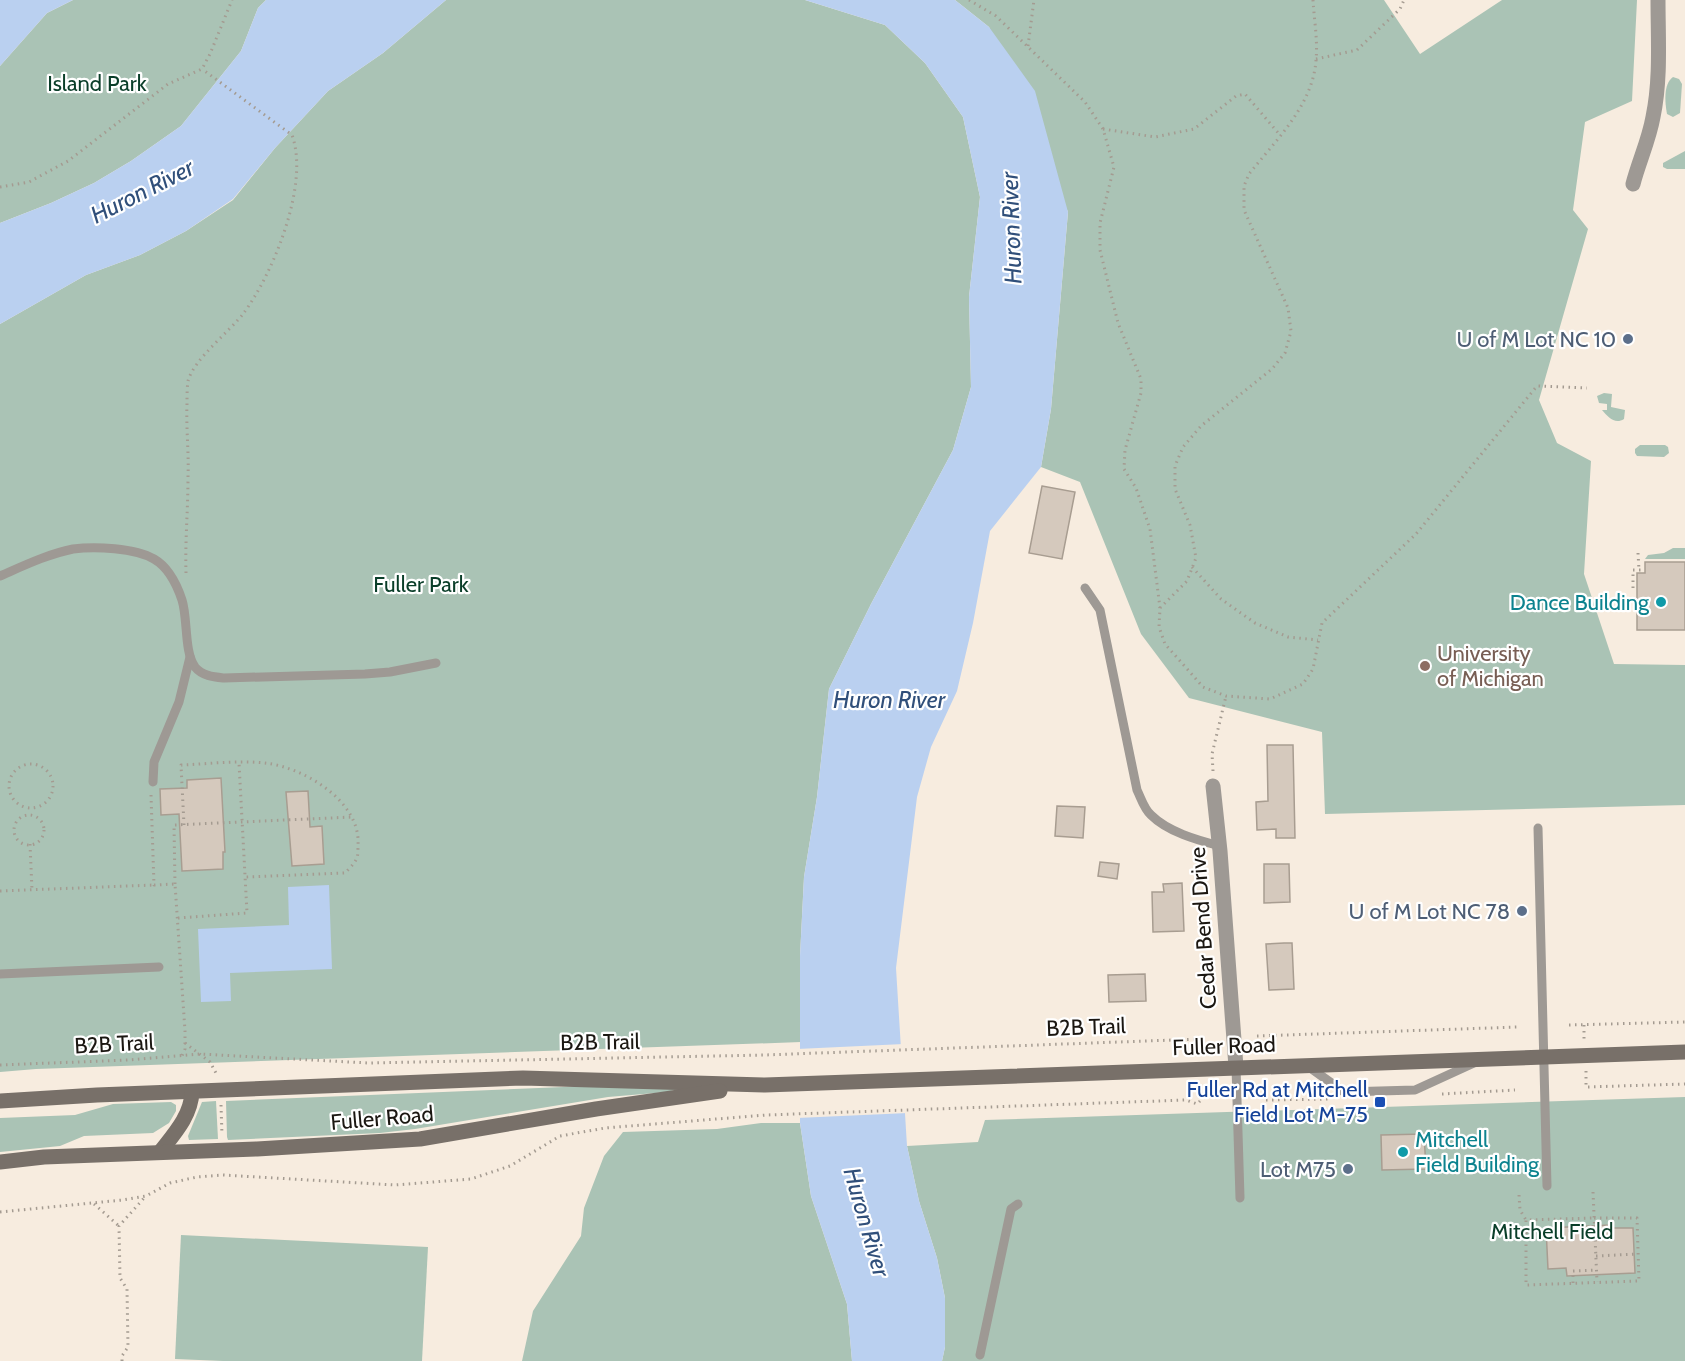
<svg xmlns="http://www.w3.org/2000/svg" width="1685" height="1361" font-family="Cabin,sans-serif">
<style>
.green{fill:#aac3b5}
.water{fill:#bad0f0}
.pier{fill:#f7ecdf}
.building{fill:#d5c9bd;stroke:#a89d91;stroke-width:1.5}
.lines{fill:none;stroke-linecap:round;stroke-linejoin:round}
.path{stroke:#a49b91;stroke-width:3;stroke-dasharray:1.5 4.5;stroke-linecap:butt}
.lane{stroke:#9e9994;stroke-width:9}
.street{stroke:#9e9994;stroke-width:15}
.secondary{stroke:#787069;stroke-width:15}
.service-dot{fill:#5c6f8a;stroke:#fff;stroke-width:2}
.culture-dot{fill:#0f9aa8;stroke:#fff;stroke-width:2}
.education-dot{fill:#8d6e63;stroke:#fff;stroke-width:2}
.transit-dot{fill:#1a4fb4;stroke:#fff;stroke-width:2}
.labels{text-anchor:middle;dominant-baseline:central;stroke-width:4.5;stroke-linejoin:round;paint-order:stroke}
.park-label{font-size:22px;fill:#0a3e29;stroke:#fff}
.service-label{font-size:22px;fill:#4e5e75;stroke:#fff;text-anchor:end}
.culture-label{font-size:22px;fill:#0d838f;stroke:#fff;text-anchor:end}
.education-label{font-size:22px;fill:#785e54;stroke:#fff;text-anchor:start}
.street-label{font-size:22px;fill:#1b1712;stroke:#fff}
.transit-label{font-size:22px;fill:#164399;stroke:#fff;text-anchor:end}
.water-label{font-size:24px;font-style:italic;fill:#304f7a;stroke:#fff}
</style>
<rect width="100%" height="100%" fill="#f7ecdf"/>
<!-- green -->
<g class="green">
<polygon points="73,0 266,0 258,8 241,51 181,126 131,161 94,183 51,203 0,223 0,66 47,13"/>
<polygon points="446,0 805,0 885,25 925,63 963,117 980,197 969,297 971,387 953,450 871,604 829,689 817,797 804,877 800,956 801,1042 36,1069 0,1072 0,324 86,275 140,255 186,231 233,200 275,148 328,91 383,53"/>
<polygon points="955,0 1384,0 1420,54 1502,0 1637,0 1632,101 1585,122 1573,210 1588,229 1539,400 1557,443 1591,461 1584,574 1614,664 1685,665 1685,805 1325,814 1322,732 1189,698 1141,634 1080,482 1041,467 1051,409 1068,212 989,27"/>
<path d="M1673,77L1679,79L1682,84L1680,113L1673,117L1667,114C1665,103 1663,84 1673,77Z"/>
<polygon points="1685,151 1685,169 1667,169 1663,167 1663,163"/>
<path d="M1604,393L1612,394L1611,407L1625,410L1624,419C1615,425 1608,417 1602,410H1607V404L1599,403L1597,396Z"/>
<polygon points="1640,445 1665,445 1668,447 1669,453 1664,457 1637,456 1635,453 1635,449"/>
<polygon points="1673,548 1685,548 1685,559 1645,559 1648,555 1664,553"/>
<polygon points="694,1085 667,1092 608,1097 415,1129 380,1133 228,1140 227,1137 226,1101 588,1086"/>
<polygon points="1685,1097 1685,1361 942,1361 945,1347 945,1298 937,1258 919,1201 907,1146 978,1142 985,1120"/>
<polygon points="216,1101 218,1139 189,1140 188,1136 202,1102"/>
<polygon points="171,1102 176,1105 176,1111 169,1123 153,1133 84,1136 60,1146 0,1152 0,1118 75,1115 113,1104"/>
<polygon points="761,1123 800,1123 811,1196 847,1304 852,1361 522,1361 533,1311 581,1236 584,1208 604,1156 623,1132 717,1129"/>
<polygon points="181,1235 428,1247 422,1361 223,1361 175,1359"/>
</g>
<!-- water -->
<g class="water">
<polygon points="0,0 73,0 47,13 0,66"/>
<polygon points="266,0 446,0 383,53 328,91 275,148 233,199 186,231 140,255 86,275 0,324 0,223 51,203 94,183 131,161 181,126 241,51 258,8"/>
<polygon points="805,0 955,0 989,27 1035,91 1068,212 1051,409 1041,467 990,531 973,623 957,691 931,747 917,797 896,968 907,1146 919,1201 937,1258 945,1298 945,1347 942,1361 852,1361 847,1304 811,1196 800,1123 800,956 804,877 817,797 829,689 871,604 953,450 971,387 969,297 980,197 963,117 925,63 885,25"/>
<polygon points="329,885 332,969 230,973 231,1001 201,1002 198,929 289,925 288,887"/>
</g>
<!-- pier -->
<polygon class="pier" points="904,1044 908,1113 797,1118 797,1049"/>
<!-- building -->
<g class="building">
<polygon points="1042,486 1075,492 1062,559 1029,553"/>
<polygon points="1645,562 1685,562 1685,630 1637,630 1637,573 1645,573"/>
<polygon points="1267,745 1293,745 1295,838 1276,838 1276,829 1257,830 1256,802 1268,801"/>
<polygon points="221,778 225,852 223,852 223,869 182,871 179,814 161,815 160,789 187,788 187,780"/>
<polygon points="308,791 310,827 322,826 324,864 292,866 286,792"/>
<polygon points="1057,806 1085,807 1083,838 1055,836"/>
<polygon points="1100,862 1119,864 1117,879 1098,876"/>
<polygon points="1264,864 1289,864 1290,902 1264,903"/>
<polygon points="1182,883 1184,931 1153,932 1152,892 1164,892 1163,884"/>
<polygon points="1284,943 1292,943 1294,989 1269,990 1266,944"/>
<polygon points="1145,974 1146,1001 1109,1002 1108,975"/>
<polygon points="1424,1134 1426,1169 1382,1170 1381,1135"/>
<polygon points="1611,1225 1611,1228 1633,1228 1635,1273 1567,1276 1566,1268 1548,1269 1546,1228"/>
</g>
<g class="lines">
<!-- path -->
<g class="path">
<polyline points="969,0 996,16 1085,102 1103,129 1114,167 1100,223 1100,250 1118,323 1141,379 1141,393 1125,450 1124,469 1136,488 1150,529 1160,608"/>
<path d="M1313,0C1314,19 1318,41 1316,60C1313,105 1276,140 1249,174L1244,186V210L1288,308L1291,331L1285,353L1272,369L1201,426L1183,447L1175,466V489L1190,525L1196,558L1187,581L1160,608L1159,627L1165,644L1203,687L1226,696L1270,699L1303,684L1313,669L1322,623L1416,534L1537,386L1587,388"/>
<polyline points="1028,46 1034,0"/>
<polyline points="1316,59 1357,50 1400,9 1404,0"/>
<polyline points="1103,129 1155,137 1194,129 1236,96 1245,94 1280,135"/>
<polyline points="0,187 29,182 68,161 168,84 202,69 210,54 232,0"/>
<polyline points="1638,553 1639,570"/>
<polyline points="1192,567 1221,599 1255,623 1288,637 1318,640"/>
<path d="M186,573C185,541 188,510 188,477C189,453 186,429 187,404C187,397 187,388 188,381C194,359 228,333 243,314C273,274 310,184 292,135L202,69"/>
<polyline points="1633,588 1633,570 1645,570"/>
<circle cx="31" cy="786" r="22"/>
<polyline points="1213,771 1212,754 1226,696"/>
<polyline points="151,795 154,885 175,884 185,1031 185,1049 182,1056"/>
<circle cx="29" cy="830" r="15"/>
<path d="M184,825L181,765C208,764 237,760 265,763C303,767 361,801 358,845C358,849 358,855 357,858C354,864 349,869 345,873L245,877"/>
<polyline points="30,844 32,890"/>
<polyline points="175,884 174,825 352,817"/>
<polyline points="0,891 154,885"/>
<polyline points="178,918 247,913 239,763"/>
<polyline points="1569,1025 1685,1022"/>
<polyline points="1584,1025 1584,1040"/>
<polyline points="1257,1036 1518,1027"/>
<polyline points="185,1043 210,1062 217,1075"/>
<polyline points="0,1065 128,1060 200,1054 368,1063 764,1055 1201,1039"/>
<polyline points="1586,1071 1586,1087 1685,1084"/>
<polyline points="1442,1094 1515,1090"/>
<polyline points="1266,1100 1330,1099"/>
<polyline points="221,1105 222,1135"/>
<polyline points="1593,1192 1597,1282"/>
<polyline points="1519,1195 1520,1210 1526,1220"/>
<polyline points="94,1204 119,1226"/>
<polyline points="0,1212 123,1200 146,1196 170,1183 197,1177 223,1175 395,1185 471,1179 510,1166 560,1136 605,1128 766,1115 1186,1100 1197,1104 1200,1101"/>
<polygon points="1594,1218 1637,1218 1639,1281 1526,1285 1526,1220"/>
<polyline points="1526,1232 1595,1230"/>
<polyline points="1596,1256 1638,1254"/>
<polyline points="1573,1283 1573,1271 1596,1270"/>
<polyline points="122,1361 122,1356 128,1347 127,1289 120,1278 119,1226 145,1197"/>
</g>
<!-- lane -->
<g class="lane">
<path d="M0,576C23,566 48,554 73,549C95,546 135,548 154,559C168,567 177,585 182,600C188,619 184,652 195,667C202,676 214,677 224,678L365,674L390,672L436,663"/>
<path d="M1085,588L1100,610L1137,790C1141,798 1144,809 1151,815C1168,832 1197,840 1220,846"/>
<polyline points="153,782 154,762 179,702 190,657"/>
<polyline points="1538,828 1547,1186"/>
<polyline points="0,974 159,967"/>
<polyline points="1236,1067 1240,1198"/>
<polyline points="1309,1067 1344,1092 1415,1090 1474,1063"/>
<polyline points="980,1355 1011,1209 1018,1204"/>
</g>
<!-- street -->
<g class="street">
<path d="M1633,184C1639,161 1649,140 1653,117C1661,79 1658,38 1658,0"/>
<polyline points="1213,786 1220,851 1236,1067"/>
</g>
<!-- secondary -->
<g class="secondary">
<polyline points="0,1101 97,1095 523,1078 765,1085 1685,1052"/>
<path d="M160,1152C174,1134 191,1116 192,1092"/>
<polyline points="0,1162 44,1157 257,1149 420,1139 596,1109 720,1091"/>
</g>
</g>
<!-- markers -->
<g class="service-dot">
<circle cx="1628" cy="339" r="6"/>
<circle cx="1522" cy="911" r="6"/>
<circle cx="1348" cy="1169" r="6"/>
</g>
<g class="culture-dot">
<circle cx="1661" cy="602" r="6"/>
<circle cx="1403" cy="1152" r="6"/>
</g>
<circle class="education-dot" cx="1425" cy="666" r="6"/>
<rect class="transit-dot" x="1374" y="1096" width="12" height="12" rx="3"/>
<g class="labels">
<!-- park labels -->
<g class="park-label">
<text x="97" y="83">Island Park</text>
<text x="421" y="584">Fuller Park</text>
<text x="1552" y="1231">Mitchell Field</text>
</g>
<!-- service labels -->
<g class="service-label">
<text x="1616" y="339">U of M Lot NC 10</text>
<text x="1510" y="911">U of M Lot NC 78</text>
<text x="1336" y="1169">Lot M75</text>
</g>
<!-- culture labels -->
<g class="culture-label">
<text x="1649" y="602">Dance Building</text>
<text x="1415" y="1139" text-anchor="start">Mitchell<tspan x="1415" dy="25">Field Building</tspan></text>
</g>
<!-- education labels -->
<g class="education-label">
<text x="1437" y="653">University<tspan x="1437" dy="25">of Michigan</tspan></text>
</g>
<!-- street labels -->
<g class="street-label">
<text transform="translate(1203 928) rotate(-94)">Cedar Bend Drive</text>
<text transform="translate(1086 1027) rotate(-2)">B2B Trail</text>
<text transform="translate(600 1042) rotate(-1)">B2B Trail</text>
<text transform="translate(114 1044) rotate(-3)">B2B Trail</text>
<text transform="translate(1224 1046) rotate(-2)">Fuller Road</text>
<text transform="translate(382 1118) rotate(-5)">Fuller Road</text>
</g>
<!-- transit labels -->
<g class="transit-label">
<text x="1368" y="1089">Fuller Rd at Mitchell<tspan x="1368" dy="25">Field Lot M-75</tspan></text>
</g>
<!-- water labels -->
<g class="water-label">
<text transform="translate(142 191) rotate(-27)">Huron River</text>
<text transform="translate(1011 228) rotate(-92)">Huron River</text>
<text x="889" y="699">Huron River</text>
<text transform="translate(867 1222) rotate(74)">Huron River</text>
</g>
</g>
</svg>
